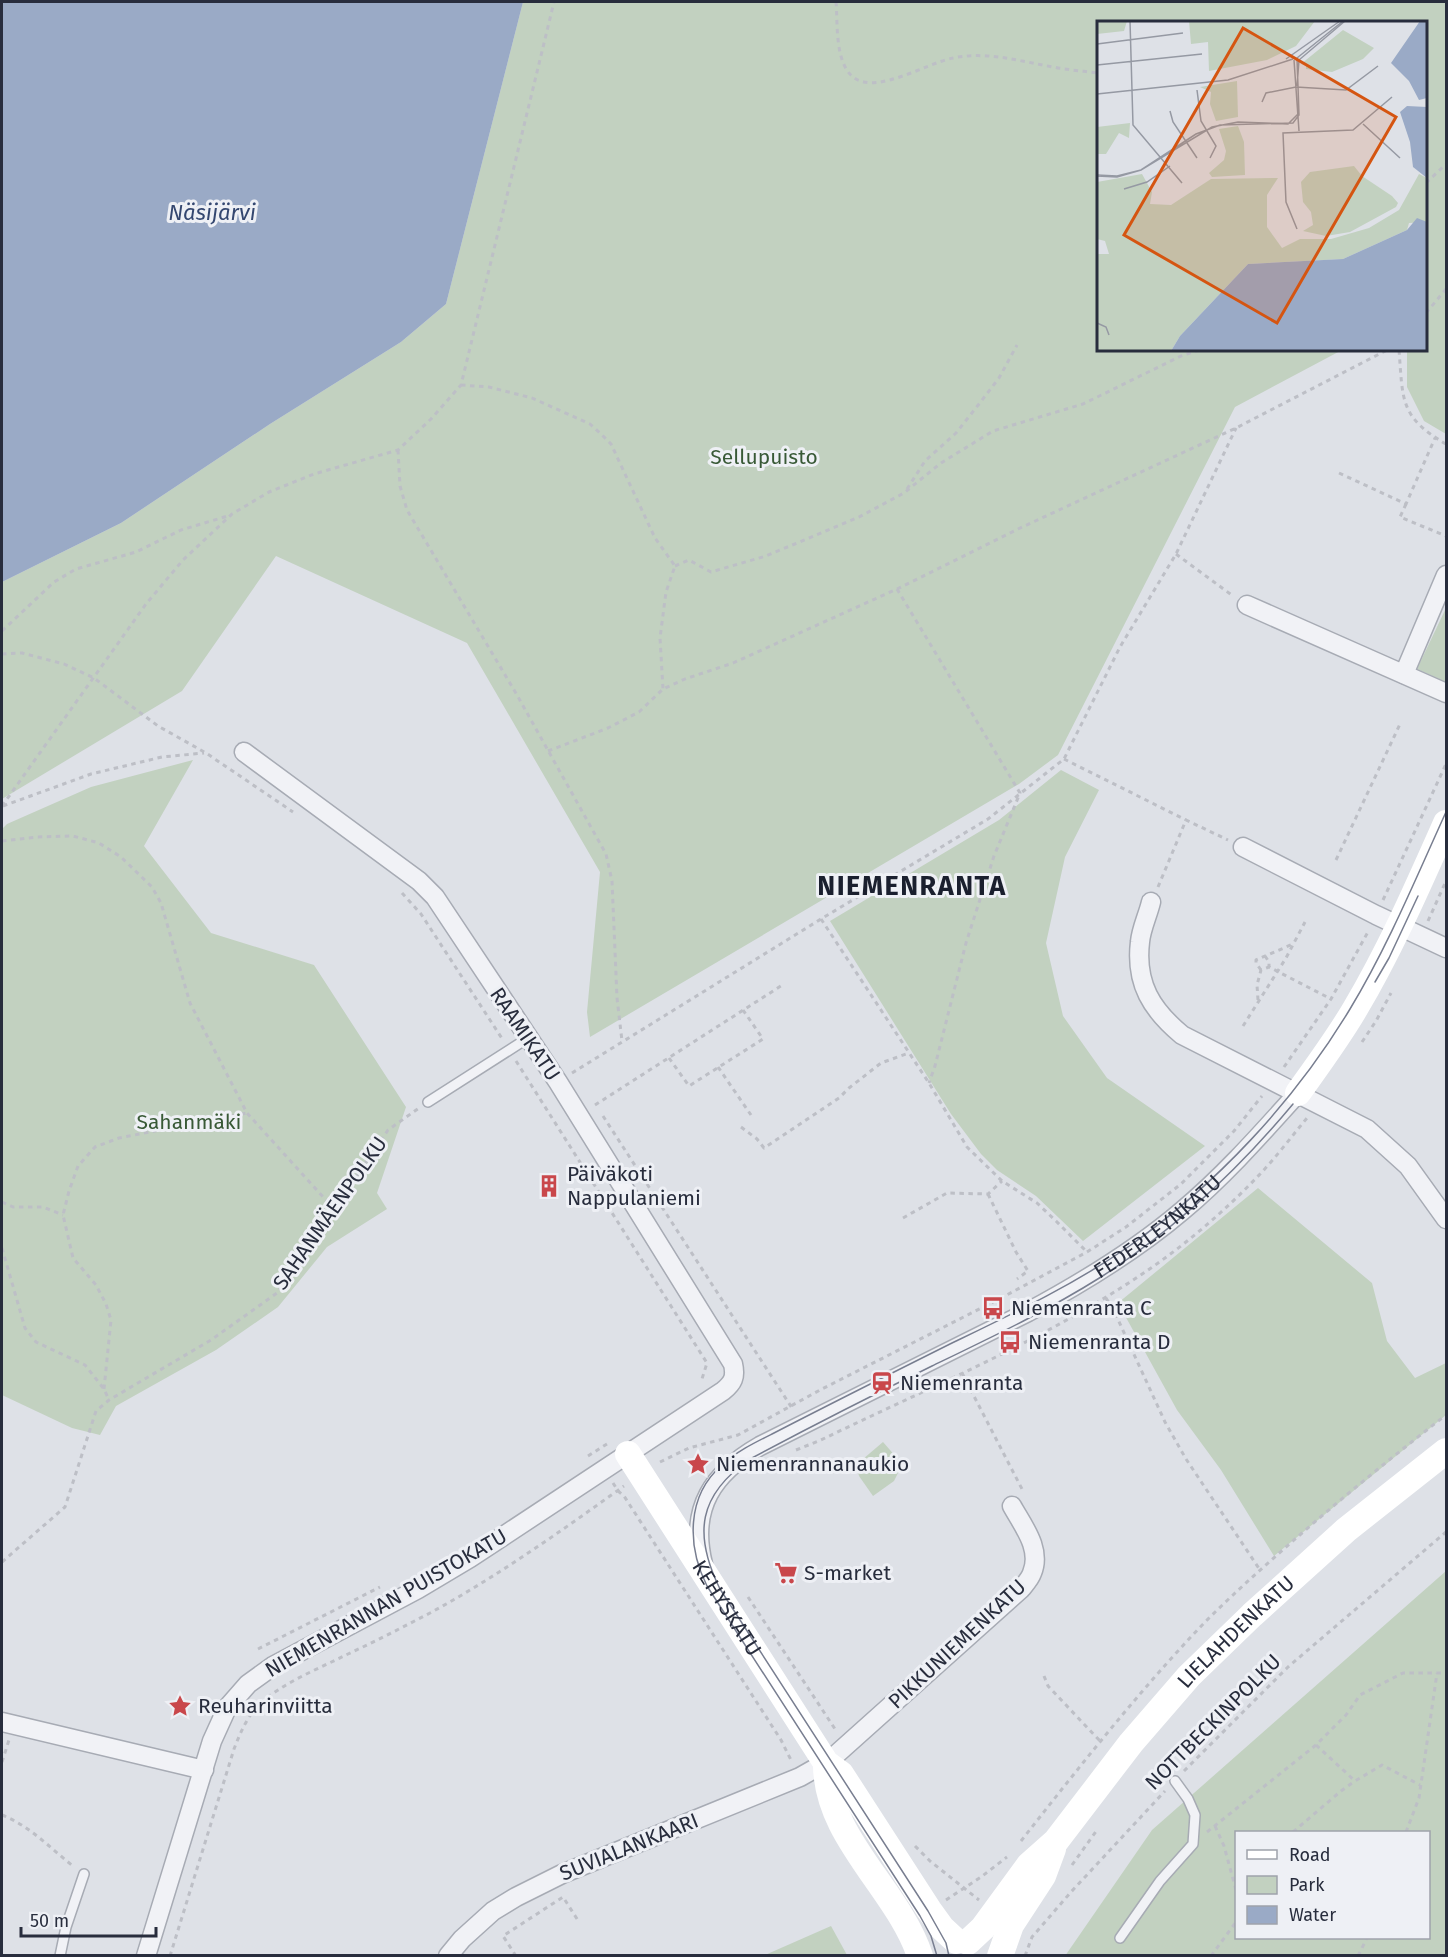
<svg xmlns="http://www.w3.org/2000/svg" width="1448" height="1957" font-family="'Fira Sans',sans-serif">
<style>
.green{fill:#c2d1c0;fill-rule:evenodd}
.water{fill:#9aaac6}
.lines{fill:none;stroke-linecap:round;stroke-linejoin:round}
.lane-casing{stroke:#a7abb4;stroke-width:12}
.street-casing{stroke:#a7abb4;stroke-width:21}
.path{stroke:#bdbfc6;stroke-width:3;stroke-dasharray:4.5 4.5;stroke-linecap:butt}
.lane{stroke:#f1f2f6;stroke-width:9}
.street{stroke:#f1f2f6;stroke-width:18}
.secondary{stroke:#fff;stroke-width:26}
.tram{stroke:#787e90;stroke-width:1.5}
.labels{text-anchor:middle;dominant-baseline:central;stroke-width:6;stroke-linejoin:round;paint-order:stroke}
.park-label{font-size:21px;fill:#385936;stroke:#eef0f5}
.street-label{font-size:21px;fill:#282d3d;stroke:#eef0f5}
.poi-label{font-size:21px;fill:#282d3d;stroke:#eef0f5;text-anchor:start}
.water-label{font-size:22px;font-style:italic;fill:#344770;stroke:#eef0f5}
.district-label{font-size:27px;font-weight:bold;letter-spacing:1.5px;fill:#1a1f2e;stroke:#eef0f5}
.inset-road{fill:none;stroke:#9599a3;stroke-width:1.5}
.view{fill:#d55511;fill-opacity:0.15;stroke:#d55511;stroke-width:3}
.inset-edge{fill:none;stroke:#282d3d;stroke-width:3}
</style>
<rect width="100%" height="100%" fill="#dee1e7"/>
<!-- green -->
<g class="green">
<polygon points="523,2 1446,2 1446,434 1424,421 1407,387 1407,350 1426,350 1426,22 1098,22 1098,350 1342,350 1235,407 1058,755 1019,784 590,1037 587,1012 600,872 467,643 276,556 182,691 2,799 2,582 121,523 270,424 401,342 446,304"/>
<polygon points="1446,608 1446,682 1417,669"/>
<polygon points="193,760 144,846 211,933 314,965 406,1107 377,1193 387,1209 327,1247 278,1307 216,1350 116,1406 100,1435 72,1428 2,1395 2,829 7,824 91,787"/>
<polygon points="1061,770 1099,790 1065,857 1046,943 1063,1016 1107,1078 1205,1146 1083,1241 1036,1196 997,1170 981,1154 951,1114 830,921 999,820"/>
<polygon points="1258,1188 1372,1283 1387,1341 1415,1378 1446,1363 1446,1415 1274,1556 1221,1470 1177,1410 1118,1303"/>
<polygon points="883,1442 897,1458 900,1469 894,1481 873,1496 859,1476 856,1465"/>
<path d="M1446,1571V1955L1065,1956L1152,1830ZM1236,1832H1428V1938H1236Z"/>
<polygon points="831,1926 847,1955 765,1955"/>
</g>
<!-- water -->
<polygon class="water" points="2,2 523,2 446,304 401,342 270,424 121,523 2,582"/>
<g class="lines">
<!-- lane casing -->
<g class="lane-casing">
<g id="lane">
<polyline points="428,1102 528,1038"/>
<polyline points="1120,1938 1160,1881 1193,1844 1195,1815 1188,1799 1175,1781"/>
<polyline points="60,1956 66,1927 84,1874"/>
</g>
</g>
<!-- street casing -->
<g class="street-casing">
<g id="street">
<polyline points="1247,605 1446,693"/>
<polyline points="1404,674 1446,575"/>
<polyline points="1243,847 1376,915 1446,948"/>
<path d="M1151,902C1148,915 1141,929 1140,942C1135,984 1152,1010 1182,1035L1367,1129L1408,1166L1446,1219"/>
<path id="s1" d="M703,1564C689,1508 713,1473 760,1446L1028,1312C1082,1283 1135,1251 1182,1211C1224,1176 1261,1134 1298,1093"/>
<polyline points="2,1722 204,1770"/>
<path d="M146,1956L212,1741L227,1708L248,1684L273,1666L418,1589L470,1558L723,1391C733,1383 736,1377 733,1364L558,1082L435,897L419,881L244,752"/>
<path d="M448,1956L462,1939L493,1911L516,1897L562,1874L800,1777L830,1760L1021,1589C1025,1584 1030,1579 1032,1573C1042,1549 1023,1526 1012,1506"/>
</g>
</g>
<!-- path -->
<g class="path">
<path d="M836,2C838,23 834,66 856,79C880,93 927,63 953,58C987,51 1019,61 1053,67C1068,70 1083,71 1098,73"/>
<polyline points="1426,183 1446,164"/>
<polyline points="1426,313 1446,289"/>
<path d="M1399,350C1403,399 1399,417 1446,444"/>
<polyline points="461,385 489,387 532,398 590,424 600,433 611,444 655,538 675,566 666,592 660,638 663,689"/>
<polyline points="398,450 400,486 407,510 517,695 606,854 612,881 617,998 622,1041"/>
<polyline points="1339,473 1406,504 1435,438"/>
<polyline points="907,489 925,461 956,433 979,404 999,378 1017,345"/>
<polyline points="1406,504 1400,517 1446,536"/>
<polyline points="1176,554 1233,596"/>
<polyline points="675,566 689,560 711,572 766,556 859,517 904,493 941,463 993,431 1083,404 1181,356 1199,350"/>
<polyline points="897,589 1020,793 994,856 966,943 935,1066 929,1083"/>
<polyline points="2,631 54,582 76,569 136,552 181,530 231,515"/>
<polyline points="2,654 22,653 64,664 94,678 158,726 206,753 293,812"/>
<polyline points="548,751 608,728 639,712 663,689 685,679 733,663 897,589 1018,529 1236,428 1387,350"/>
<polyline points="1064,759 1186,820"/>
<polyline points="2,806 146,604 183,560 232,514 269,492 314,474 398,450 431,419 461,385 554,2"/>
<polyline points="3,806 91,774 162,757 204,753"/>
<polyline points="2,841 37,837 73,836 99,843 121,857 152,887 161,903 190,1003 247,1113 334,1209"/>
<polyline points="1336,860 1401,722"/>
<polyline points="1158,887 1186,820 1228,840"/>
<polyline points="402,893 421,914 503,1040"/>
<polyline points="1383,900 1446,764"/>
<polyline points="821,919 929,1083 967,1147 1002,1181 1037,1203 1056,1221 1086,1251"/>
<polyline points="1428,921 1446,881"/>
<polyline points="1265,956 1269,962 1269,967"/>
<polyline points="1261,970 1256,963 1256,960 1293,944"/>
<polyline points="1258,1000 1257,985 1261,970 1269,967 1331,999"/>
<polyline points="1243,1026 1286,958 1305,922"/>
<polyline points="1362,1042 1376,1021 1391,993"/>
<polyline points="669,1058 689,1086 763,1039 743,1010"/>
<polyline points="516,1061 707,1363 701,1382"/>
<polyline points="718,1067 751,1115"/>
<polyline points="1284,1067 1331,999 1369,930"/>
<polyline points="572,1073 821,919 988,819 1064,759 1120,647 1176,554 1236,428"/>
<polyline points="595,1105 784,984"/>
<polyline points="603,1116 792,1408"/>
<polyline points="741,1127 757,1139 764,1148 839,1098 849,1088 881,1063 909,1053"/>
<polyline points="988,1194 1016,1252 1028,1271 1017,1279"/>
<polyline points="2,1202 13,1207 43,1207 63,1215"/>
<polyline points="903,1218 947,1193 988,1194 1002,1181"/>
<polyline points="2,1248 25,1328 36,1342 85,1365 104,1389 109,1400"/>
<polyline points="1106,1298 1115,1313 1165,1422 1186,1459 1260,1570"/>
<polyline points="962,1373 1023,1491"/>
<polyline points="104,1389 111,1320 106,1304 96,1285 73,1258 63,1215 69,1191 78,1166 95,1147 119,1138 247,1113"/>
<path d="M796,1450L821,1440C932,1386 1048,1339 1151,1268C1190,1241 1228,1208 1261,1173C1277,1156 1292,1136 1307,1118"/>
<polyline points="588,1456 610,1442"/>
<polyline points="660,1462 689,1448 738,1435 820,1390 1001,1298 1087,1252 1126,1227 1181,1184 1234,1131 1262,1096"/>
<polyline points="613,1483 618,1491 624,1496 781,1740 792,1762"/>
<polyline points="2,1562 65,1507 96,1411 109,1400 211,1340 277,1293 388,1130 419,1108"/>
<polyline points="748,1597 837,1732"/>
<polyline points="258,1649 380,1587"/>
<polyline points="1044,1676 1048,1686 1100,1741"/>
<polyline points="1316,1745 1355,1781 1382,1765 1420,1785"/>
<polyline points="2,1762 9,1740"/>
<polyline points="1184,1771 1288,1667 1446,1532"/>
<path d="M2,1815C30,1826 50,1848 73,1866"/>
<polyline points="1215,1826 1224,1846 1236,1890"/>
<polyline points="1207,1832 1316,1745 1346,1715 1360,1695 1403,1673 1446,1673"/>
<polyline points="1293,1832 1341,1791 1355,1781"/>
<polyline points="1406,1832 1419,1798 1437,1673"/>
<path d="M1021,1841C1080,1766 1139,1691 1205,1622C1236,1591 1269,1562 1302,1533C1349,1492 1397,1453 1446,1415"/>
<polyline points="915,1846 930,1861 979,1900"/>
<polyline points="1072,1865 1097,1830"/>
<polyline points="946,1900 981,1877 1007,1857"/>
<path d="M170,1956L234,1749C241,1731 249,1712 264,1700C289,1680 320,1668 348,1654C376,1641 403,1627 430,1613C498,1576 561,1531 624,1486"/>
<polyline points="516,1956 503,1936 563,1897 579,1922"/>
<polyline points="1025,1956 1032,1937 1071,1892 1165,1791"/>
<polyline points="1211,1956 1236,1922"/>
<polyline points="1358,1956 1367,1938"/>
</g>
<!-- lane -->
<use href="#lane" class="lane"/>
<!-- street -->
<use href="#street" class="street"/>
<!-- secondary -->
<g class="secondary">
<path d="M1298,1093C1318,1065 1338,1038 1355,1009C1390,950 1418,886 1446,823"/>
<path id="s2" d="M628,1454L826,1763L841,1774L929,1910L942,1928L956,1941"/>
<path d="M826,1763C825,1837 898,1889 920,1956"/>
<path id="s3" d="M968,1942L983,1928L1029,1865L1056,1841L1131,1743L1189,1676L1252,1615L1346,1530L1446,1451"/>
<polyline points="1000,1956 1011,1925 1043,1876 1053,1849"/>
</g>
<!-- tram -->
<g class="tram">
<polyline points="1375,982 1389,958 1418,896"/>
<path d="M937,1956L931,1936L920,1916L707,1586C687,1546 686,1496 722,1465C737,1451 756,1442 774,1433C832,1403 890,1374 948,1345C1010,1315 1072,1286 1128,1247C1216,1185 1294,1102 1350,1009C1388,946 1416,878 1446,812"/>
<path d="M949,1956L946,1943L928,1911L720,1589C693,1534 698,1495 750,1459C810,1427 871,1396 932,1366C990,1338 1047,1311 1101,1277C1174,1230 1238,1170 1293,1104"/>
</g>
</g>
<!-- icons -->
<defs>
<g id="building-bare" transform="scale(1.8)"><path d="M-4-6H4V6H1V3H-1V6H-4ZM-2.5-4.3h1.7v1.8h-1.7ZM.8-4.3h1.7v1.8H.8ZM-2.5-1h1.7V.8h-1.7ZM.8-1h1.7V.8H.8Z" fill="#c9474b" stroke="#eef0f5" stroke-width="2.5" paint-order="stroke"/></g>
<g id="bus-bare" transform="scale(1.8)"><path d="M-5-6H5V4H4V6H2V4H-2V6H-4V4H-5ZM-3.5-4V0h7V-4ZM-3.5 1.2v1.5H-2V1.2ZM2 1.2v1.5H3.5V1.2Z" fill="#c9474b" stroke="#eef0f5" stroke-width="2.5" paint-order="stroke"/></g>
<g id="station-bare" transform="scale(1.8)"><path d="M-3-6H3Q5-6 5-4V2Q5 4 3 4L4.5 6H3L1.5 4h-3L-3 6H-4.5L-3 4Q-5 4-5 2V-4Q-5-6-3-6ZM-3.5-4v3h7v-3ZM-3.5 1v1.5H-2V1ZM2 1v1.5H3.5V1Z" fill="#c9474b" stroke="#eef0f5" stroke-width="2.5" paint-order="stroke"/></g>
<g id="sight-bare" transform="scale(1.8)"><path d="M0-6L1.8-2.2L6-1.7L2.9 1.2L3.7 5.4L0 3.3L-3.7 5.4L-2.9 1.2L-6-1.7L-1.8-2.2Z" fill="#c9474b" stroke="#eef0f5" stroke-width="2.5" paint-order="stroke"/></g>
<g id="supermarket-bare" transform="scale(1.8)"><path d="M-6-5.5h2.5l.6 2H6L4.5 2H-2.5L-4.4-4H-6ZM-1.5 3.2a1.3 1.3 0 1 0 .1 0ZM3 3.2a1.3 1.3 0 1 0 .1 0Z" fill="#c9474b" stroke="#eef0f5" stroke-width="2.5" paint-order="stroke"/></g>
</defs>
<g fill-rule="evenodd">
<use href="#building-bare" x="549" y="1186"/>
<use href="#bus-bare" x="993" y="1308"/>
<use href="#bus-bare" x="1010" y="1342"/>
<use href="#station-bare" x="882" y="1383"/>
<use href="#sight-bare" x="698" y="1464"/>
<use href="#supermarket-bare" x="786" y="1573"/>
<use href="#sight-bare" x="180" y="1706"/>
</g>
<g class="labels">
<!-- park labels -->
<g class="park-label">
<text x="764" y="457">Sellupuisto</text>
<text x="189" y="1122">Sahanmäki</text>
</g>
<!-- street labels -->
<g class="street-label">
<text transform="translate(525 1034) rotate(56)">RAAMIKATU</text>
<text transform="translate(330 1213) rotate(-55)">SAHANMÄENPOLKU</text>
<text stroke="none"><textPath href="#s1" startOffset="598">FEDERLEYNKATU</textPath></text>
<text transform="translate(386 1603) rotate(-30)">NIEMENRANNAN PUISTOKATU</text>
<text stroke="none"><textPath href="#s2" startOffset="183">KEHYSKATU</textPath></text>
<text stroke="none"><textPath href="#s3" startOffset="411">LIELAHDENKATU</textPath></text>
<text transform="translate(957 1644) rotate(-43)">PIKKUNIEMENKATU</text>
<text transform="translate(1213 1722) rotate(-45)">NOTTBECKINPOLKU</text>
<text transform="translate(629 1847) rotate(-22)">SUVIALANKAARI</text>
</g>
<!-- poi labels -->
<g class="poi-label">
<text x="567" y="1174">Päiväkoti<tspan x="567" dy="24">Nappulaniemi</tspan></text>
<text x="1011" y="1308">Niemenranta C</text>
<text x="1028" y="1342">Niemenranta D</text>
<text x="900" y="1383">Niemenranta</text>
<text x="716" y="1464">Niemenrannanaukio</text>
<text x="804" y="1573">S-market</text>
<text x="198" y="1706">Reuharinviitta</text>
</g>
<!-- water labels -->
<g class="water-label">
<text x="212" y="212">Näsijärvi</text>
</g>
<!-- district labels -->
<g class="district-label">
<text x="912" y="886">NIEMENRANTA</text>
</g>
</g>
<!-- overview -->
<g transform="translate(1097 21)">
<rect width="330" height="330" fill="#dee1e7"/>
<path d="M0,0H30L27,10L0,13ZM92,0H218L199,25L170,39L112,50L111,21L94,23ZM246,9L277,27L266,38L235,51L209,48V44L204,43ZM140,60L141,96L119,100L113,83L114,71L103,66ZM33,102L32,117L22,112L9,133H0V106ZM141,105L147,121L148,154L115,156L112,152L127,139L129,130L122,108ZM257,145L265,155L295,175L301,182L299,186L253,211L229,215L206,210L216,204L214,191L206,181L204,161L213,151ZM45,153L55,171L53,183L74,184L114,158L181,157L170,174V206L185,227L203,218H234L272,207L302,189L322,153L330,157V201L312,202L310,209L246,238L151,243L83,315L74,330H0V233H12L8,220L0,218V161Z" fill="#c2d1c0"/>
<path d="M323,0H330V77L322,79L312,60L294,42ZM310,85L330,86V157L316,146L313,121L303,91ZM320,197L330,201V330H74L83,315L151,243L246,238L310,209Z" fill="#9aaac6"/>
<path class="inset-road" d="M33,0L36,104L85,162M0,23L86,12M195,36L202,39L248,0M189,38L243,0M197,39L202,110M0,44L105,33M200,65L202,39M100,69L104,100L119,125L113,137M0,73L131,59L196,38M165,81L169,72L199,66L249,69L281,45M73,90L76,101L100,137M266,103L303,137M0,154L20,155L44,149L115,106L141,101L191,103L201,93M0,155L20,156L44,149L99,113L123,104L196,102L202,94L200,37L246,0M27,168L50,161L73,145M200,208L189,181L186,112L256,109L295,76M0,302L9,306L12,314"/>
<path class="view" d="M146,7L299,96L180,302L27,214Z"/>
<rect width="330" height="330" class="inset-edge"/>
</g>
<!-- border -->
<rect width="1448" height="1957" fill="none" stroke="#282d3d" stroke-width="6"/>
<!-- legend -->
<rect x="1235" y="1831" width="195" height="108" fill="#eef0f5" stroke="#9fa2ab" stroke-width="1.5"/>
<rect x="1247" y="1850" width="30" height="9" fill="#ffffff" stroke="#9fa2ab" stroke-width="1.5"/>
<text x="1289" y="1861" font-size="18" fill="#282d3d">Road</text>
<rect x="1247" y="1876" width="30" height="18" fill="#c2d1c0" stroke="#9fa2ab" stroke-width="1.5"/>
<text x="1289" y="1891" font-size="18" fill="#282d3d">Park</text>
<rect x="1247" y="1906" width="30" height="18" fill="#9aaac6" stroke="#9fa2ab" stroke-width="1.5"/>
<text x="1289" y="1921" font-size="18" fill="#282d3d">Water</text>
<!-- scale -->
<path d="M21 1927v9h135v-9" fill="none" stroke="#282d3d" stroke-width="3"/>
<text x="30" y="1927" font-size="18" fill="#282d3d" stroke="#eef0f5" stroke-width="4.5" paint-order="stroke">50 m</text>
</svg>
